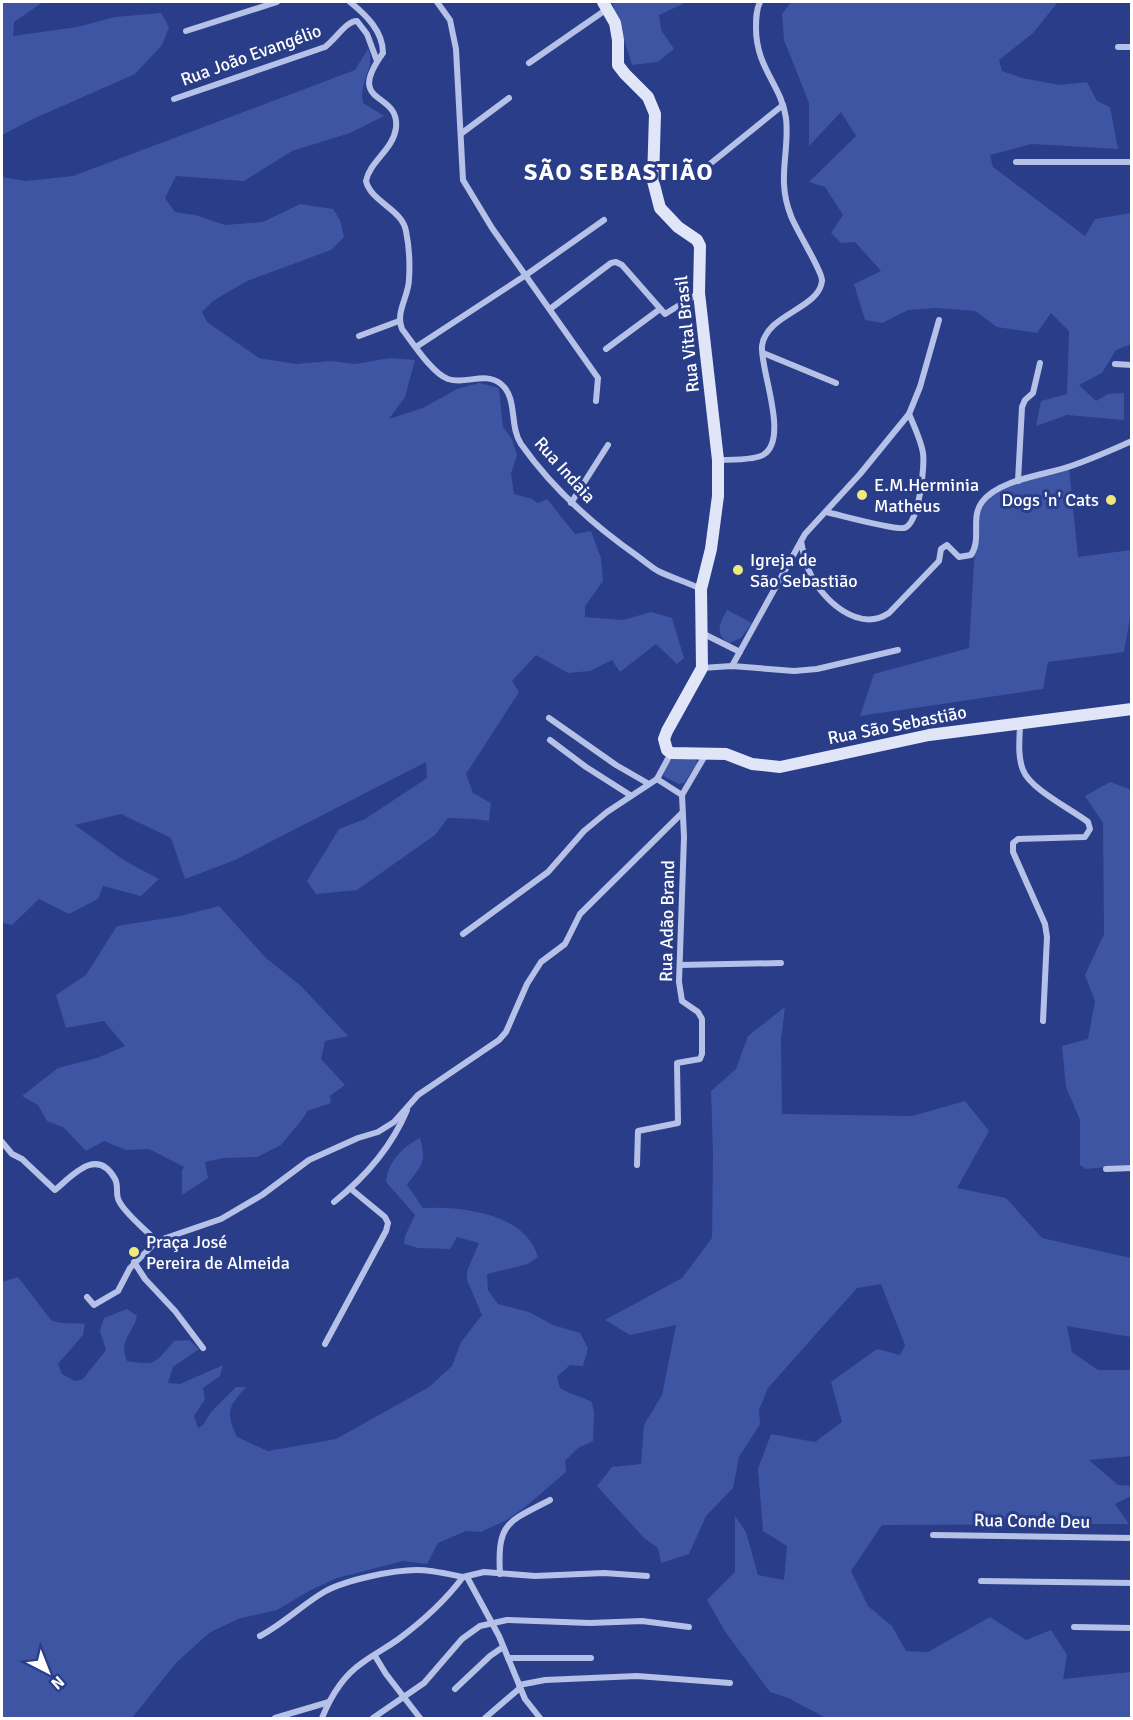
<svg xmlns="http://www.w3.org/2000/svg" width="1133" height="1720" font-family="Signika,sans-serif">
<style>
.green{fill:#3e55a4}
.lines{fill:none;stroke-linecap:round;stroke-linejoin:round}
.street{stroke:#b6c1e8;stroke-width:6}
.secondary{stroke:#e0e5f8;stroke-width:12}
.poi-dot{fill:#efe87d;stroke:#293d88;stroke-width:2}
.labels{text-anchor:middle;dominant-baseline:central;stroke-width:6;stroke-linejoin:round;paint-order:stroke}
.street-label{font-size:18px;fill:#fff;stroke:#293d88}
.poi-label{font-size:18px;fill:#fff;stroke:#293d88;text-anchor:start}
.district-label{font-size:24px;font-weight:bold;letter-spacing:1.5px;fill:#fff;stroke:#293d88}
</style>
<rect width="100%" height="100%" fill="#293d88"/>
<!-- green -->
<g class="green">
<polygon points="2,2 43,2 14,22 13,36 77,27 115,17 161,13 169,27 162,45 135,74 33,119 2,135"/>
<polygon points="612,2 687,2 659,15 661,30 674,49 658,62 632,65"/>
<polygon points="791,2 1058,2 1033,33 999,60 1002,71 1022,78 1060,85 1087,82 1097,101 1110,107 1118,149 1032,144 990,155 993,167 1085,236 1095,219 1131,213 1131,344 1116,350 1102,373 1079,385 1096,401 1108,394 1124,393 1124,420 1067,415 1036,426 1041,401 1067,394 1069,331 1051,313 1037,333 997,327 975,311 936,308 908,310 882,323 865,320 854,284 881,271 855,242 841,243 831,233 843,215 825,187 809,182 856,136 841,112 809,146 809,103 784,40 782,14"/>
<path d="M368,49C377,67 358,81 363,103L384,116L350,133L292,151L244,181L176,176L165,198L175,212L195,215L225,225L263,222L300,204L333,209L340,220L344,237L331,250L247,281L213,301L202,312L207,322L259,358L296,364L331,361L355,364L390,358L415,360L405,397L389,419L423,408L457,389L479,383L499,388L503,427L512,439L517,455L511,474L514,494L532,499L538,503L547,499L575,534L591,531L601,558L603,581L585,606V617L623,620L651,612L672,618L684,658L677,664L656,644L620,672L612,660L590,671L568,673L536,655L512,681L519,692L466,774L473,793L491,803L489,821L475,819L448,818L435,835L357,890L316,894L307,881L339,829L365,819L427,778L426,762L235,860L185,879L171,838L121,814L75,825L125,861L159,879L141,896L103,886L98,899L69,914L39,899L12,925L2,923V177L25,181L73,176L355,70Z"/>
<polygon points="1069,467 1078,557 1131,550 1131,612 1124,652 1048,662 1043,689 860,716 874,674 969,648 977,512 997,489"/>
<path d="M727,610L752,623L741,638L729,643C714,634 720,623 727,610Z"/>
<polygon points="674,758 694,759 697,761 697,764 684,783 679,784 663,776 669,762"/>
<polygon points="1110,782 1132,790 1132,1159 1129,1165 1086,1169 1080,1165 1080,1120 1066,1087 1062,1046 1088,1039 1095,1001 1085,975 1104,934 1103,823 1085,796"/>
<polygon points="219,906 266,958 301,986 348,1036 325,1041 321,1059 345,1085 330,1096 331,1103 307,1111 304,1117 281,1145 257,1157 224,1158 205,1162 208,1178 182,1195 182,1171 184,1167 149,1149 126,1150 104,1141 86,1151 63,1127 47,1121 38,1105 22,1096 58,1068 97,1058 125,1046 104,1021 66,1028 56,995 86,975 117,926 180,916"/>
<polygon points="785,1007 781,1040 782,1114 912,1116 965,1101 989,1131 957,1188 1006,1198 1042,1238 1131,1258 1131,1337 1067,1326 1072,1352 1098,1370 1131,1370 1131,1456 1089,1460 1118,1485 1131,1486 1131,1496 1115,1504 1129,1524 882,1525 851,1571 868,1606 892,1626 906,1651 928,1652 990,1617 1026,1640 1051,1630 1067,1655 1063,1679 1131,1672 1131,1718 826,1718 788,1698 770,1692 726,1633 707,1600 735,1572 735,1516 746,1532 758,1575 784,1580 787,1546 763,1531 758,1469 771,1434 815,1442 842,1422 831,1382 877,1349 900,1355 905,1345 881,1284 857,1288 768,1388 759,1410 760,1424 739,1457 733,1488 706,1516 689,1554 661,1563 658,1548 644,1538 597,1486 612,1467 641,1464 644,1425 662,1395 676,1325 630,1335 605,1320 682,1278 712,1238 713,1152 711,1091 736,1069 748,1036"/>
<path d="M420,1138C427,1163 422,1164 407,1185L423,1208C462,1206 525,1213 538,1257L528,1264L487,1274L488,1290L498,1304L529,1312L553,1325L580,1333L588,1348L583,1366L570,1365L557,1377L560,1388C571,1395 581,1396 592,1402L594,1413L593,1441L578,1448L565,1461L566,1472L524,1508L505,1521L481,1532L466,1531L438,1543L427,1564L403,1561L337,1578L309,1591L277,1610L238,1619L209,1633L176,1663L132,1718H2V1282L18,1277L51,1320C61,1325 73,1322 85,1324L83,1335L58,1364L62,1374L75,1381L83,1379L106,1350L100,1331L104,1318L127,1309L137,1316C133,1335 118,1339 127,1361C157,1366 155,1363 174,1341L189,1340L199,1349L173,1367L168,1383L180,1384L223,1365L220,1376L203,1388L205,1399L194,1416L198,1428L203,1425L211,1412L236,1387H246C229,1406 225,1412 237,1437L268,1451L336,1439L429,1387L452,1366L461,1342L482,1315L467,1280V1271L479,1243L457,1237L450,1249L418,1248L404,1244L405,1236L415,1215L386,1182C388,1162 402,1147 420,1138Z"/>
</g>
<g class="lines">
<!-- street -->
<g class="street">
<path d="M350,2C366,15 383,31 383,53C344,107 400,90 396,128C393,150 370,161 366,181C371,202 402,209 406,231C409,246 410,264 409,279C409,296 395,312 402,329C412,342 432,373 448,379C466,385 485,371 501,384C518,398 509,426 521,444C552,488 592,524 636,555C643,560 651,567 658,571C672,578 687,582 701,589"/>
<polyline points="437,2 450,20 456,49 463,180 492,228 598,378 596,401"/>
<polyline points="186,31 277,2"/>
<polyline points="1118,47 1132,47"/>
<polyline points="529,63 607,9"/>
<path d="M174,99L325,47C336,39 346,21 357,21L367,34L377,61"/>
<polyline points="462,133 509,98"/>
<polyline points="1016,162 1132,162"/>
<polyline points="695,176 783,105"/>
<polyline points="550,309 611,263 616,262 622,265 665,314 699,293"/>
<polyline points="359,336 399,321"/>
<polyline points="416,347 526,275 604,220"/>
<polyline points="606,349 660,309"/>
<polyline points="763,353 836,383"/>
<polyline points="1115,364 1132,365"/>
<path d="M718,460C728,460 754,460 763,455C790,439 760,370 762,346C766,314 819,309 822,281C823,272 796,230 791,216C776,179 790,152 786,118C781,84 756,68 756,28C756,19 756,10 760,2"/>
<polyline points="1018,481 1022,407 1025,400 1033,393 1040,363"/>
<polyline points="571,503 608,445"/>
<path d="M826,512C840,515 893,530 904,528C919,525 925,466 923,453C921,440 914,426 909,414"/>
<path d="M801,541C803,552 805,563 810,573C823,601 859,633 889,613L939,561L941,549L947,545L959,557L971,555C982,539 970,518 982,502C999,479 1046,475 1071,466C1092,459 1112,450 1132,441"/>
<polyline points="702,633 740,652"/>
<polyline points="732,666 805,534 860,474 909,414 920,387 939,320"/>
<polyline points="702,668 732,666 794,671 817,669 898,650"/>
<polyline points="549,718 616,765 649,784"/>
<path d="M1020,722C1020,737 1017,755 1023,770C1030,789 1071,809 1088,822L1090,829L1085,837L1018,839L1013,843V852L1045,924L1047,937L1043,1021"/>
<polyline points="550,740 586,767 630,795"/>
<polyline points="657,779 671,753"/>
<polyline points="657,779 682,795"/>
<polyline points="463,934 548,872 584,831 607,812 657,779"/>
<polyline points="680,965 781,963"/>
<path d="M2,1142L12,1154L22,1159L55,1190C72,1176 97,1146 115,1179C119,1186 115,1194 119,1201C124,1212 147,1232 157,1241"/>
<polyline points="637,1165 638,1131 678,1123 677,1063 700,1059 702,1054 702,1019 698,1012 682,1001 679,982 684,837 682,795 706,754"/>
<polyline points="1106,1169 1132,1168"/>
<path d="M334,1202C364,1178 392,1146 407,1110"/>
<polyline points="134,1262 145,1279 175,1311 203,1348"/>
<polyline points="87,1297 94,1305 118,1291 130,1268 157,1241 221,1219 262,1195 309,1160 358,1138 378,1132 394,1122 418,1095 499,1040 506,1032 527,984 541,962 565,944 580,914 682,813"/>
<polyline points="325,1344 386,1231 388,1223 385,1217 351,1189"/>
<polyline points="933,1535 1132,1538"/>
<path d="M500,1574C497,1522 508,1522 550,1500"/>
<polyline points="467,1577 499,1636 525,1699 540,1718"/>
<polyline points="981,1581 1132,1583"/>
<polyline points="1074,1627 1132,1628"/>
<path d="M260,1636C283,1624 302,1605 324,1592C345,1580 393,1570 417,1570C432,1570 448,1574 463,1577"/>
<polyline points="375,1656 386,1674 420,1718"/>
<polyline points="508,1658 591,1658"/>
<polyline points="519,1685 545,1680 637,1676 730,1683"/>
<polyline points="455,1689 490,1656 503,1647"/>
<polyline points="275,1718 329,1702"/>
<path d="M322,1718C330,1698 343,1676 362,1663C374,1654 388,1647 400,1638C424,1620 445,1601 463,1577L484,1572L535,1576L604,1573L647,1576"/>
<polyline points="373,1718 424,1683 462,1639 480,1626 507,1620 590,1623 642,1621 689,1627"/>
<polyline points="485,1718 520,1688"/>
</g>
<!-- secondary -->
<polyline class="secondary" points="603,2 615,23 618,40 618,65 625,74 648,97 655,114 653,181 660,208 678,227 697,240 700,246 699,293 718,460 718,496 711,549 701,589 702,668 667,731 664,739 667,750 671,753 726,754 752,764 780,767 929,735 1132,709"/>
</g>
<!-- markers -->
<g class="poi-dot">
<circle cx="862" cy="495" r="6"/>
<circle cx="1111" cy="500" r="6"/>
<circle cx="738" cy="570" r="6"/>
<circle cx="134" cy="1252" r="6"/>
</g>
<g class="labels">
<!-- street labels -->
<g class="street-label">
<text transform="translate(251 55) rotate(-20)">Rua João Evangélio</text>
<text transform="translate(687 334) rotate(-96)">Rua Vital Brasil</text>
<text transform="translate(565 470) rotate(48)">Rua Indaia</text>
<text transform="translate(897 725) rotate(-11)">Rua São Sebastião</text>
<text transform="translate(667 921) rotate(-89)">Rua Adão Brand</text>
<text transform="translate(1032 1521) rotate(1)">Rua Conde Deu</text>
</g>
<!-- poi labels -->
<g class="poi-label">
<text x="874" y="485">E.M.Herminia<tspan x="874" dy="21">Matheus</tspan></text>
<text x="1099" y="500" text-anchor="end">Dogs 'n' Cats</text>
<text x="750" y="560">Igreja de<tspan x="750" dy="21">São Sebastião</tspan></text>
<text x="146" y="1242">Praça José<tspan x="146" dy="21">Pereira de Almeida</tspan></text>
</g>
<!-- district labels -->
<g class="district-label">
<text x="619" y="172">SÃO SEBASTIÃO</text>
</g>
</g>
<!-- border -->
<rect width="1133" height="1720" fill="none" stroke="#ffffff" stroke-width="6"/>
<!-- north arrow -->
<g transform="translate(48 1672) rotate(138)" stroke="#293d88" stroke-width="4.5" paint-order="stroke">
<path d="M0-4.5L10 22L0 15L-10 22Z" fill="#ffffff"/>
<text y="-9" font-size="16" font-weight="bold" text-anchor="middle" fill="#ffffff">N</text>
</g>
</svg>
